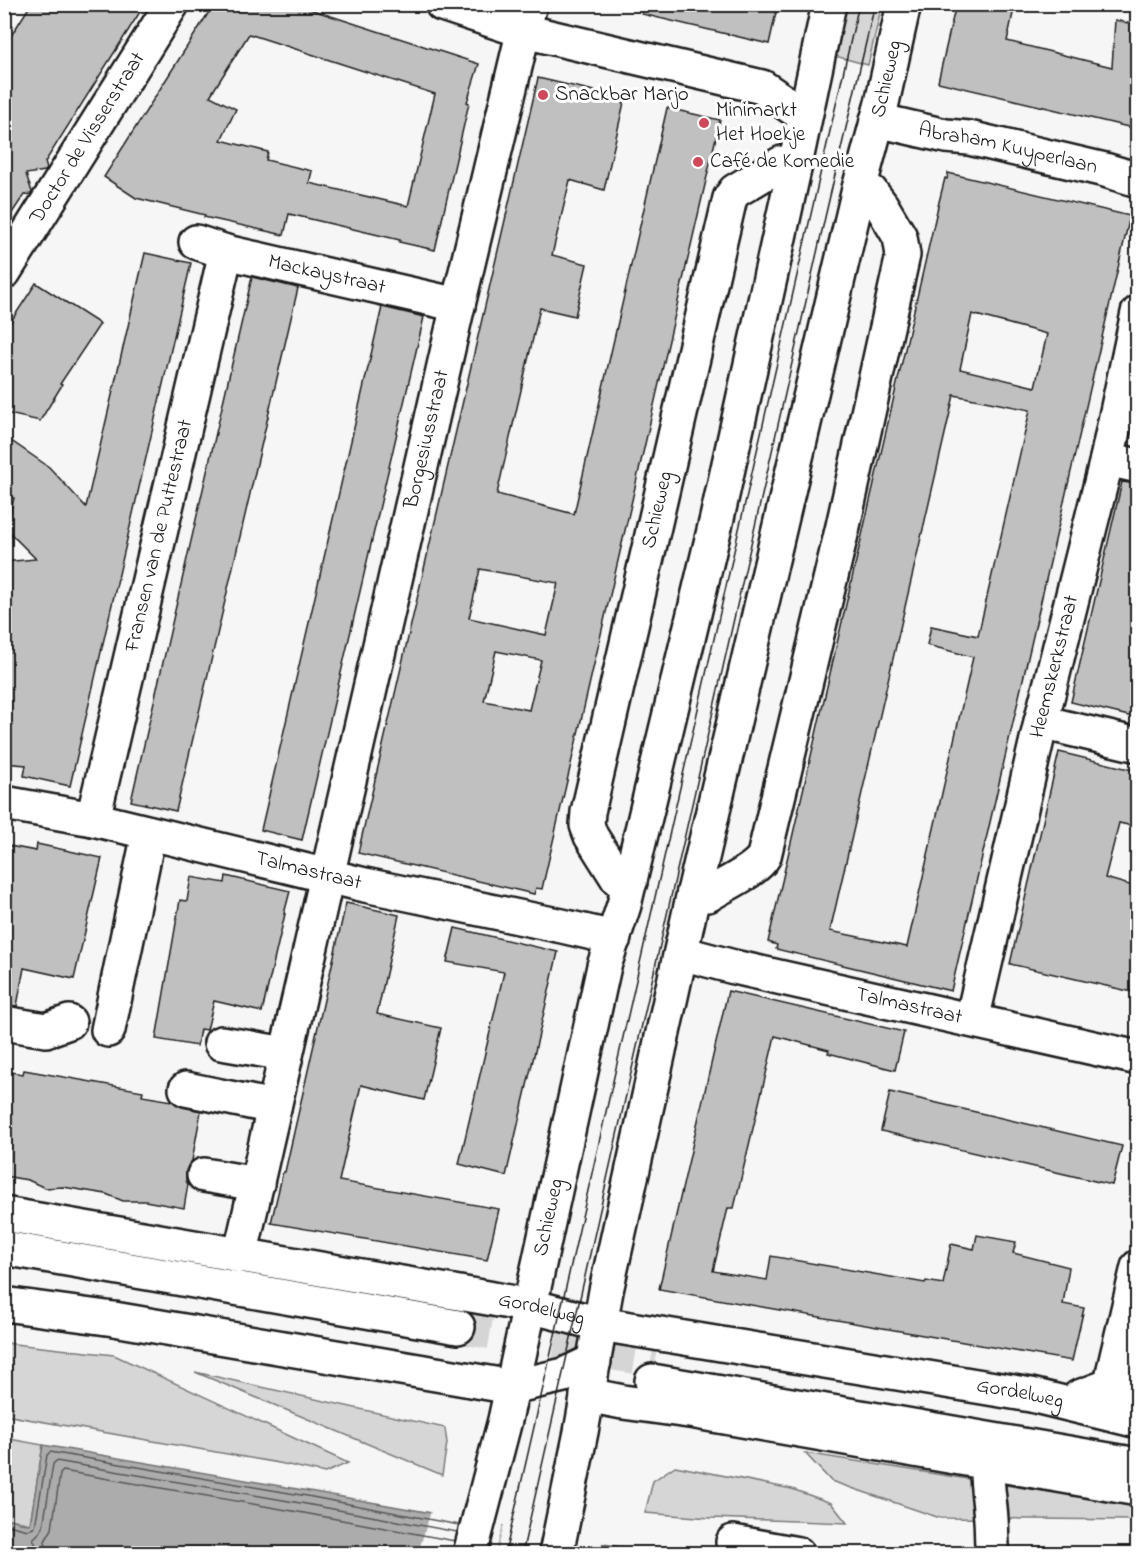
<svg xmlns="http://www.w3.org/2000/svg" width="1142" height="1558" font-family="'Indie Flower',sans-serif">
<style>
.green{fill:#d6d6d6;stroke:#797979;stroke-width:1.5}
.water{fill:#acacac;stroke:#727272;stroke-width:1.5}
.pier{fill:#f6f6f6}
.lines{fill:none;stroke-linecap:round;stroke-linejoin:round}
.shore{stroke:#565656;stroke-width:1.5}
.building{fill:#c0c0c0;stroke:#1c1c1c;stroke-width:1.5;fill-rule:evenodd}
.major-tunnel{stroke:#d5d5d5;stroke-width:33;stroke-dasharray:33 16;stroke-linecap:butt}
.minor-casing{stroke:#1c1c1c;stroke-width:38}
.major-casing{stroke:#1c1c1c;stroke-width:38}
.minor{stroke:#fff;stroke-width:33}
.major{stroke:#fff;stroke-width:33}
.tram{stroke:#1c1c1c;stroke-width:1.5}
.poi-dot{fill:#d1495b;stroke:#fff;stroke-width:2}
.labels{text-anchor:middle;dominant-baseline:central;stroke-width:6;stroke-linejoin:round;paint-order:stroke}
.street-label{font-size:21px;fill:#1c1c1c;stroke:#fff}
.poi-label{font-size:21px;fill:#1c1c1c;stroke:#fff;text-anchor:start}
</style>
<rect width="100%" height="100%" fill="#f6f6f6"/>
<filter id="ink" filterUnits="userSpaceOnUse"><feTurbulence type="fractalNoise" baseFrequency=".0167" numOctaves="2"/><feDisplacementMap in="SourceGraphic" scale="12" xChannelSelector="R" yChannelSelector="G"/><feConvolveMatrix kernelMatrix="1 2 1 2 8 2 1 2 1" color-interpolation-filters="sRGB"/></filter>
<g filter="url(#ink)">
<!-- green -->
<g class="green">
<polygon points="847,5 882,5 868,65 835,56"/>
<polygon points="5,1343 114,1355 348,1463 325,1473 279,1463 5,1415"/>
<polygon points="195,1372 445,1428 447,1443 442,1475"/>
<polygon points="4,1438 43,1445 30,1524 5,1518"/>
<polygon points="805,1453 1036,1490 1137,1503 1137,1520 940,1518 831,1481"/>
<polygon points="675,1466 792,1489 831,1503 847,1523 711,1518 645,1513 653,1481"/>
</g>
<!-- water -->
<polygon class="water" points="43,1445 309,1491 654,1553 25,1553 25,1551 15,1549 14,1551 5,1549 4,1518 19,1521 19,1523 30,1524"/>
<!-- pier -->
<g class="pier">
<polygon points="431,1511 503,1524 495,1554 418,1553"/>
<polygon points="504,1524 602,1542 600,1553 497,1553"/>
</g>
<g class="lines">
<!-- shore -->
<g class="shore">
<polyline points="4,1524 28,1530 31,1529 35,1527 47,1455 50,1452 307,1496 459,1525"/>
<polyline points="38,1554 37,1547 33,1539 40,1532 43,1527 53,1464 56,1461 306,1504 457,1532"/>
<polyline points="47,1554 45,1541 52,1529 60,1474 63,1471 304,1513 455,1541"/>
</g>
</g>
<!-- building -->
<g class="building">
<polygon points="31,4 145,4 45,162 47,169 45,171 26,174 32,192 31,194 24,195 4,225 4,47"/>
<path d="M214,4H294L479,64L467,102L469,103L435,250L399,242L400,240L289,214L284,235L204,217L205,215L136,198L104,177ZM249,34L435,94L408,206L309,183L312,171L266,160L268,152L221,140L236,109L210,96Z"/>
<polygon points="643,4 778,4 769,44 642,14"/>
<polygon points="956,4 1015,4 1007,41 1112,67 1115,20 1137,25 1137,129 938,82"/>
<path d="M538,78L625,98L604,190L570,180L552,255L587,264L575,316L540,308L497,494L574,514L667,108L720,120L542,889L536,888L534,894L358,853ZM480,569L558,583L546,635L469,618ZM496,651L541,660L529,710L484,701Z"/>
<path d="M948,173L1130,216L951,991L776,949L777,945L768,942L939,202L945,178L947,179ZM972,314L1047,334L1035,387L960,369ZM954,395L1030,410L978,636L931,626L927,645L973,657L907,947L830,931Z"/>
<polygon points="145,253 191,263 70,786 24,776 26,765 4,763 4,562 36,559 6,529 14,498 4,496 4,436 49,467 86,507"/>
<polygon points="252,277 298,288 176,811 131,801"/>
<polygon points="36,283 100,324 60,384 62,385 40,421 4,413 4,332"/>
<polygon points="382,307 424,317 302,840 261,830"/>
<polygon points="1122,482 1137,484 1137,718 1071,702"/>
<polygon points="1059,752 1137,771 1137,827 1119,823 1105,878 1137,887 1137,993 1010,964"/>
<polygon points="37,844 102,858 74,979 24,968 17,1006 4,1005 4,845 36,851"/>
<polygon points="226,876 290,891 284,914 285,914 262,1012 214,1001 207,1030 200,1029 197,1046 156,1039 180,900 187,901 191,877 225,883"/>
<polygon points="346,903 399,915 377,1014 441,1028 424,1100 361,1085 339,1181 499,1209 487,1260 271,1223 283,1172 285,1172"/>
<polygon points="455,928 558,952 506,1176 459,1164 504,972 447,962"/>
<polygon points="728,991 904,1032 895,1070 828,1053 829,1050 775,1036 734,1208 728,1208 713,1271 767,1280 771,1256 925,1283 926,1281 943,1284 951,1244 974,1249 977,1235 1016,1242 1013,1253 1069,1267 1063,1304 1084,1308 1072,1361 659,1289"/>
<polygon points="24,1070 143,1091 142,1096 172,1101 182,1107 201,1111 192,1161 189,1164 186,1171 186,1181 188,1184 184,1208 145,1201 123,1201 106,1194 63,1187 45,1188 28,1180 4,1176 4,1071 23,1074"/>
<polygon points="890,1092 1122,1146 1112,1185 881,1131"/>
</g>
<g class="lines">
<!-- major-tunnel -->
<polyline class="major-tunnel" points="458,1327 655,1361"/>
<!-- minor casing -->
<g class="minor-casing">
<g id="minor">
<polyline points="442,4 524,31 762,87 793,108 806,111"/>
<path id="s1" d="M877,120L946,136L969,138L1105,170L1138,180"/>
<path id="s2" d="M196,242L226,252L458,305"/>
<path id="s3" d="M4,272L172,4"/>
<polyline points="1107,459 1138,466"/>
<polyline points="1041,722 1138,745"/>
<path id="s4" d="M4,803L93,819L365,885L562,926L614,938"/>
<path id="s5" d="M93,819L226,252"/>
<path id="s6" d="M630,882L618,879L591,836L587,825L588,812L730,198L735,191L782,163L795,165"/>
<path d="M694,892L708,895C723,885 756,871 764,856L843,526L903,255L900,237L881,205L871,192L859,189"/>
<path id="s7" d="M681,953L734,967L1138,1058"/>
<path id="s8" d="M972,1020L1041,722L1107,459L1138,313"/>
<polyline points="4,1023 46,1030 69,1022"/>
<polyline points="108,1030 149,833"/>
<polyline points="221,1043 286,1054"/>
<polyline points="186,1089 274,1107"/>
<polyline points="204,1175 257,1184"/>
<path id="s9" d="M240,1256L458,305L530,4"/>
<polyline points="1117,1383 1113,1374 1114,1369 1138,1267"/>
<polyline points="1077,1405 1079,1397 1117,1383 1126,1393 1138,1399"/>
<path d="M987,1463C986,1483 990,1501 991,1520C992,1531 991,1542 993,1554"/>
<polyline points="733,1542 798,1554"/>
</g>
</g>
<!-- major casing -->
<g class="major-casing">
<g id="major">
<path id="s10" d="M4,1214L488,1298L530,1306L600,1324L1031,1395L1138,1421"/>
<polyline points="4,1248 458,1327"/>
<polyline points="4,1304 114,1319 512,1387 564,1375 594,1361"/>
<polyline points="652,1381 1138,1465"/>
<polyline points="587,1395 623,1402 696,1412 1138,1489"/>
<path id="s11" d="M470,1554L505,1420L604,966L624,905L717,518L795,165L829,4"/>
<path id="s12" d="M556,1554L581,1432L606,1291L694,892L859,189L882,103L904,4"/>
</g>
</g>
<!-- minor -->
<use href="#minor" class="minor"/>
<!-- major -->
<use href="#major" class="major"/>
<!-- tram -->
<g class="tram">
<polyline points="505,1554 859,4"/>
<polyline points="522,1554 826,213 875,4"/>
</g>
</g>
</g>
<!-- markers -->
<g class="poi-dot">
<circle cx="543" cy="95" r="6"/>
<circle cx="704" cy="123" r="6"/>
<circle cx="698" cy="162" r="6"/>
</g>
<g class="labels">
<!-- street labels -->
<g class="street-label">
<text stroke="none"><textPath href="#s12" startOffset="1512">Schieweg</textPath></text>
<text stroke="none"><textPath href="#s3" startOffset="158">Doctor de Visserstraat</textPath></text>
<text stroke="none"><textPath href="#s1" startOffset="134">Abraham Kuyperlaan</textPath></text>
<text stroke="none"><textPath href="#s2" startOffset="135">Mackaystraat</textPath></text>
<text stroke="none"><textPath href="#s9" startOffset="838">Borgesiusstraat</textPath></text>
<text stroke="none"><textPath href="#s6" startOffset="398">Schieweg</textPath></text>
<text stroke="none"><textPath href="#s5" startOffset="291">Fransen van de Puttestraat</textPath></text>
<text stroke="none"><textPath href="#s8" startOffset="363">Heemskerkstraat</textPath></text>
<text stroke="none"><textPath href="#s4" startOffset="312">Talmastraat</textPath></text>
<text stroke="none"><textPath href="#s7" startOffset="234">Talmastraat</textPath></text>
<text stroke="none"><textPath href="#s11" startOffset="346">Schieweg</textPath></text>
<text stroke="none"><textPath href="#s10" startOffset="546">Gordelweg</textPath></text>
<text stroke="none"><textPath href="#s10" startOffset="1032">Gordelweg</textPath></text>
</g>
<!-- poi labels -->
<g class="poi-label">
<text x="555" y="95">Snackbar Marjo</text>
<text x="716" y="111">Minimarkt<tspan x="716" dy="24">Het Hoekje</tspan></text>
<text x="710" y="162">Café de Komedie</text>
</g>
</g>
<!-- margin -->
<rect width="1142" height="1558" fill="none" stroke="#fff" stroke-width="24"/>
<rect x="12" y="12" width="1118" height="1534" fill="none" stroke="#1c1c1c" stroke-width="2" filter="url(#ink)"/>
</svg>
